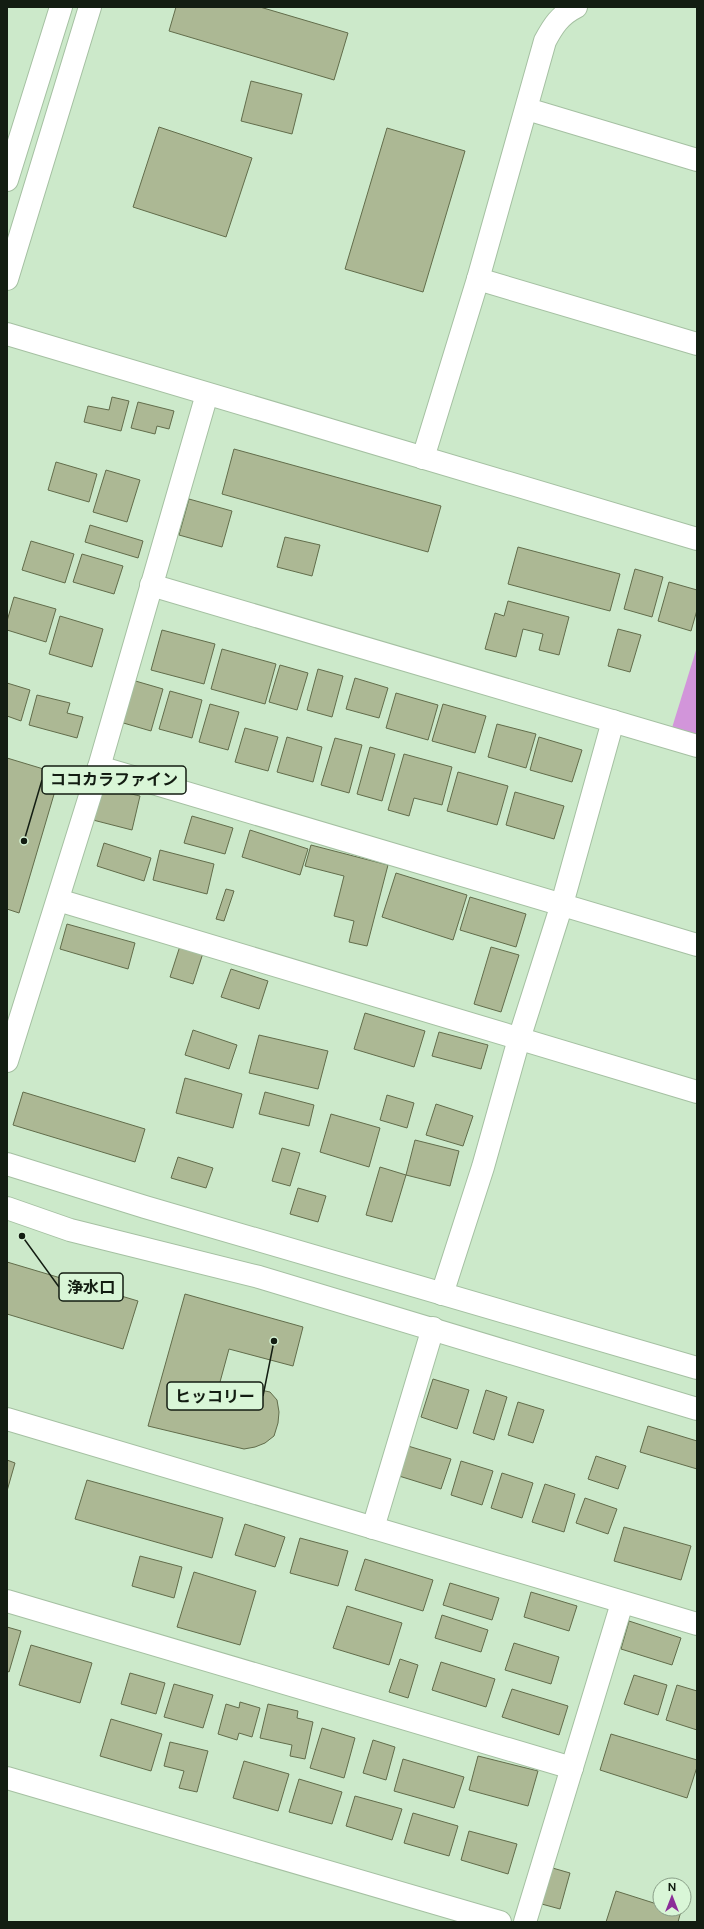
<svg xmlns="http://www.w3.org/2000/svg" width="704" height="1929" font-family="Figtree,'Noto Sans JP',sans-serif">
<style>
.green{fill:#d295da}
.building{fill:#acb894;stroke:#626d4b}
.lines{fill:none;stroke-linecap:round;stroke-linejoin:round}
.minor-casing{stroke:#a5c0a2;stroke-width:24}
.tertiary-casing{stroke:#a5c0a2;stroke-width:24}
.minor{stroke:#fff;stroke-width:22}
.tertiary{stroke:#fff;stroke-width:22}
.leader{fill:none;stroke:#131d12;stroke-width:1.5}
.callout-dot{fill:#131d12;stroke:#d9f6d7;stroke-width:1.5}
.callout{fill:#d9f6d7;stroke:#131d12;stroke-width:1.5}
.callout-label{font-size:16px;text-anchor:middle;font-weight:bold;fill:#131d12}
</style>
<rect width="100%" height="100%" fill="#cce9ca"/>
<!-- green -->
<polygon class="green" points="697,647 697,739 671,731"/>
<!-- building -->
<g class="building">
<polygon points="176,7 260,7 348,33 334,80 169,31"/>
<polygon points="251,81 302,94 292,134 241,121"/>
<polygon points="159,127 252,158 226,237 133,207"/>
<polygon points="387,128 465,151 423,292 345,269"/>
<polygon points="112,397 129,401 121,431 84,422 88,406 109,410"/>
<polygon points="138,402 174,411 169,429 157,426 155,434 131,428"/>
<polygon points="234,449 441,506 428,552 222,494"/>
<polygon points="56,462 97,474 89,502 48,490"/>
<polygon points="106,470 140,480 127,522 93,512"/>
<polygon points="189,499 232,511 222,547 179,535"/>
<polygon points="90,525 143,541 138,558 85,542"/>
<polygon points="285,537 320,545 312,576 277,567"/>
<polygon points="31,541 74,554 65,583 22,570"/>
<polygon points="518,547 620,574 610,611 508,584"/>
<polygon points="82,554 123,566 114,594 73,582"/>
<polygon points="635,569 663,577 652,617 624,609"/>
<polygon points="669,582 697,590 697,610 691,631 658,621"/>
<polygon points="14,597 56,609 46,642 7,630 7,621"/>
<polygon points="508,601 569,617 559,655 539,650 543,634 523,629 516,657 485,649 495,613 504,616"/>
<polygon points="60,616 103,629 92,667 49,654"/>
<polygon points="618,629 641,635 630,672 608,666"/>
<polygon points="162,630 215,644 204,684 151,670"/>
<polygon points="222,649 276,664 265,704 211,689"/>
<polygon points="280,665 308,673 297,710 269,702"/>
<polygon points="318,669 343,676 332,717 307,710"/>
<polygon points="355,678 388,688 379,718 346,709"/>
<polygon points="132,680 163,689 151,731 120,722"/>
<polygon points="7,683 30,690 21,721 7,716"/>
<polygon points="170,691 202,700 192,738 159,729"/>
<polygon points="396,693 438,705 428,740 386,728"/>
<polygon points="37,695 70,703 67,713 83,717 77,738 29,725"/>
<polygon points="210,704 239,712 228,750 199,742"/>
<polygon points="443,704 486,716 475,753 432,741"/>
<polygon points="497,724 536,734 526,768 488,757"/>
<polygon points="245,728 278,737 268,771 235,762"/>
<polygon points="287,737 322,747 313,782 277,772"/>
<polygon points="539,737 582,750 572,782 530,770"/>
<polygon points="335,738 362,745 349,793 321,785"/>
<polygon points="370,747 395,754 382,801 357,794"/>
<polygon points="404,754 452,767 442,805 414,798 409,816 388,810"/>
<polygon points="7,758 60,774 19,913 7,909"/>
<polygon points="458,772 508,786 497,825 447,811"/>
<polygon points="101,787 140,796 132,830 93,820"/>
<polygon points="515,792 564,806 554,839 506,825"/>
<polygon points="192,816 233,828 225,854 184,843"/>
<polygon points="250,830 308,849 300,875 242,857"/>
<polygon points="104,843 151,858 144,881 97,866"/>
<polygon points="311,845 388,865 367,946 349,942 354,921 334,916 344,876 305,866"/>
<polygon points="160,850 214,864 207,894 153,880"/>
<polygon points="396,873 467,895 453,940 382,917"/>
<polygon points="226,889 234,891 224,921 216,919"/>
<polygon points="470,897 526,914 516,947 460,930"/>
<polygon points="67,924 135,943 128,969 60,949"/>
<polygon points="180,946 203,953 193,984 170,977"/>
<polygon points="491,947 519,955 501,1012 474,1004"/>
<polygon points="231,969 268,981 259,1009 221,997"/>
<polygon points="365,1013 425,1031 414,1067 354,1049"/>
<polygon points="193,1030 237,1045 229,1069 185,1055"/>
<polygon points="439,1032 488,1045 481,1069 432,1056"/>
<polygon points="259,1035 328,1051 318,1089 249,1073"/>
<polygon points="185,1078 242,1094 233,1128 176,1113"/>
<polygon points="23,1092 145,1129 135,1162 13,1125"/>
<polygon points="265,1092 314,1105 309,1126 259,1114"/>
<polygon points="387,1095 414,1103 407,1128 380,1120"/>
<polygon points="436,1104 473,1116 463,1146 426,1135"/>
<polygon points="331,1114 380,1128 369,1167 320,1152"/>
<polygon points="415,1140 459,1151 450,1186 406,1175"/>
<polygon points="282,1148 300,1153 290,1186 272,1181"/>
<polygon points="178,1157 213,1168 206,1188 171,1178"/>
<polygon points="380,1167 406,1175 392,1222 366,1215"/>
<polygon points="298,1188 326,1196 318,1222 290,1214"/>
<polygon points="7,1262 138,1301 123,1349 7,1314"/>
<polygon points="185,1294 303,1327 293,1366 229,1349 217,1393 227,1395 234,1392 251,1388 270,1392 277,1400 279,1412 278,1423 274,1436 265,1443 255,1447 244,1449 148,1426"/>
<polygon points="433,1379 469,1390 457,1429 421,1417"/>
<polygon points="486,1390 507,1397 494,1440 473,1433"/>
<polygon points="518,1402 544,1410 533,1443 508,1435"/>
<polygon points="648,1426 697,1441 697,1469 640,1452"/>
<polygon points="408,1446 451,1459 441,1489 399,1476"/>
<polygon points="596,1456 626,1466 618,1489 588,1479"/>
<polygon points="7,1460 15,1463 7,1491"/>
<polygon points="461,1461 493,1471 482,1505 451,1495"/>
<polygon points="502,1473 533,1483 522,1518 491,1508"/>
<polygon points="87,1480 223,1518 212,1558 75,1519"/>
<polygon points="545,1484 575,1494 564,1532 532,1522"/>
<polygon points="585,1498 617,1509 608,1534 576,1523"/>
<polygon points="245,1524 285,1537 275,1567 235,1555"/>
<polygon points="624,1527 691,1546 681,1580 614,1561"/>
<polygon points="300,1538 348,1551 338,1586 290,1573"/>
<polygon points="140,1556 182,1567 174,1598 132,1586"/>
<polygon points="365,1559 433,1580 423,1611 355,1590"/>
<polygon points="194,1572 256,1591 240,1645 177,1627"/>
<polygon points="450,1583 499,1598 492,1620 443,1605"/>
<polygon points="531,1592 577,1606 569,1631 524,1617"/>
<polygon points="347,1606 402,1623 389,1665 333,1648"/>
<polygon points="442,1615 488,1630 481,1652 435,1638"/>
<polygon points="629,1621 681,1638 672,1665 621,1649"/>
<polygon points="7,1627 21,1631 9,1672 7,1671"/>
<polygon points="514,1643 559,1657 551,1684 505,1670"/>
<polygon points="31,1645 92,1663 80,1703 19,1685"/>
<polygon points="400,1659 418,1665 408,1698 389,1692"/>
<polygon points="441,1662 495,1679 486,1707 432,1690"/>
<polygon points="130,1673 165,1683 156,1714 121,1704"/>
<polygon points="634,1675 667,1685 658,1715 624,1704"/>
<polygon points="174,1684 213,1695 203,1728 164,1717"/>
<polygon points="677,1685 697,1691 697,1730 666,1720"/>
<polygon points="512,1689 568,1706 559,1735 502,1717"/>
<polygon points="240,1702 260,1708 252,1737 239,1733 237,1740 218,1734 226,1704 239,1708"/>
<polygon points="268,1704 298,1711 297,1718 313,1722 305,1759 290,1756 292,1745 260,1738"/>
<polygon points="111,1719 162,1734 151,1771 100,1756"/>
<polygon points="322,1728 355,1738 344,1778 310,1768"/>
<polygon points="611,1734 697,1760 697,1767 687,1798 600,1770"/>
<polygon points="373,1740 395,1747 386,1780 363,1773"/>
<polygon points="170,1742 208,1751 197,1792 179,1788 184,1771 164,1766"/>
<polygon points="478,1756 538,1771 528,1806 469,1790"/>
<polygon points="403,1759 464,1777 454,1808 394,1791"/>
<polygon points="244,1761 289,1774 278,1811 233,1798"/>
<polygon points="299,1779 342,1792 332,1824 289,1812"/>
<polygon points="355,1796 402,1809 392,1840 346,1826"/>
<polygon points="413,1813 458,1826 449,1856 404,1843"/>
<polygon points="469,1831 517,1844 508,1874 461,1860"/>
<polygon points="549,1867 570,1873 560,1909 538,1903"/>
<polygon points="616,1891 660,1905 660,1909 673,1909 681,1911 678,1922 606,1922"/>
</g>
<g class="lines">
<!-- minor casing -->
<g class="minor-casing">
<g id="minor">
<polyline points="527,109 697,160"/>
<polyline points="478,279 697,344"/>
<polyline points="7,334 697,539"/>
<path d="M423,458L478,279L545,41C553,26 560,15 576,7"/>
<polyline points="151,585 697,746"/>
<polyline points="99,767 697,945"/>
<polyline points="58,900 697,1092"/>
<polyline points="7,1061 99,767 207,394"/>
<polyline points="442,1294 483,1167 519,1039 562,904 613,721"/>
<polyline points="7,1419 697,1624"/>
<polyline points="373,1528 433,1328"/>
<polyline points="7,1601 572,1768"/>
<polyline points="7,1778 500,1922"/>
<polyline points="525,1922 622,1603"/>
</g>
</g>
<!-- tertiary casing -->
<g class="tertiary-casing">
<g id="tertiary">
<polyline points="7,180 61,7"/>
<polyline points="7,279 90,7"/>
<polyline points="7,1164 145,1207 697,1368"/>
<polyline points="7,1208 70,1230 259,1277 697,1409"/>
</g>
</g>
<!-- minor -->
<use href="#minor" class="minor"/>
<!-- tertiary -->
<use href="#tertiary" class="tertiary"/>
</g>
<!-- callouts -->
<path class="leader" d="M24 841L42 780M22 1236L59 1287M274 1341L263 1396"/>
<g class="callout-dot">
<circle cx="24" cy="841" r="4"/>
<circle cx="22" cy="1236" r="4"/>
<circle cx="274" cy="1341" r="4"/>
</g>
<g class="callout">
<rect x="42" y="766" width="144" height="28" rx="4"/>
<rect x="59" y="1273" width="64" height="28" rx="4"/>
<rect x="167" y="1382" width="96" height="28" rx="4"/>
</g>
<g class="callout-label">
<text x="114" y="785">ココカラファイン</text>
<text x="91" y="1293">浄水口</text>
<text x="215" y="1402">ヒッコリー</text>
</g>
<!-- border -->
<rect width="704" height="1929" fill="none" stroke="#131d12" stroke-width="16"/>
<!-- north arrow -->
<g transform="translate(672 1897)"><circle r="19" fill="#d9f6d7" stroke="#8a9f88"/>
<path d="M0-3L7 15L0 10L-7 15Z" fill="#8b2e98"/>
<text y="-6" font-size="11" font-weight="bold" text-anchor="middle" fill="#131d12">N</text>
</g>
</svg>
